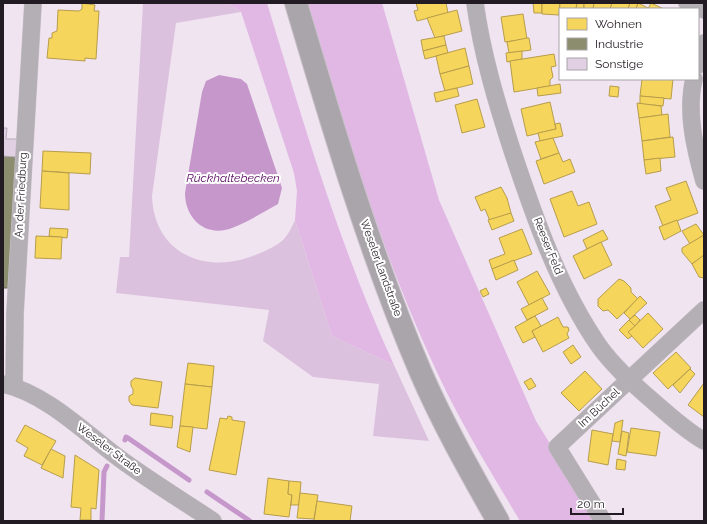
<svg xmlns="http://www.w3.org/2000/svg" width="707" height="524" font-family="Raleway,sans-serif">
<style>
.green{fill:#dcc1de}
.forest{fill:#e1b8e4}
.water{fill:#c697ca}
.homes{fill:#f6d55c;stroke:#b79d4b}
.industry{fill:#8c8c6e;stroke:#6c6a58}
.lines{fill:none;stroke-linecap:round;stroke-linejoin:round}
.stream{stroke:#c697ca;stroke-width:5}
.building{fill:#e1cfe3;stroke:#b6adb7}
.minor-casing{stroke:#cac1cb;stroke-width:18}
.secondary-casing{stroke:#cac1cb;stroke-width:24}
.minor{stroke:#b4afb5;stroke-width:17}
.secondary{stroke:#aaa5aa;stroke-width:22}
.labels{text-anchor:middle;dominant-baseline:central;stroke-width:4;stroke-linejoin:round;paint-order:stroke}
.street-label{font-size:11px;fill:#231b23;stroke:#fff}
.water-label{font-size:12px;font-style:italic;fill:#590760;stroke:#fff}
</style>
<rect width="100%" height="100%" fill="#f0e4f1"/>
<!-- green -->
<path class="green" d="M143,3H228L241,12L176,23L152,196C154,255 208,276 258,254C267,250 277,246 284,239C289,233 292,227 295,220L332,336L394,365L429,441L373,436L379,384L313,377L263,341L269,310L116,293L120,257H129Z"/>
<!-- forest -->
<g class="forest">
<path d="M228,3H267C304,125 340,248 394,365L332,336L295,220L297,191L294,173L241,12Z"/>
<path d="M308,3H382L439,200L536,421L598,521H520C495,479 469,437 447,393C386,269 346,135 308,3Z"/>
</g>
<!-- water -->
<path class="water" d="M219,75L241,79L247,84L282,188L278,204C263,212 248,222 232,228C205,238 185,218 185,193L202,92L206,81Z"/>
<!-- homes -->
<g class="homes">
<polygon points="82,3 95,5 94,11 99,11 96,59 85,58 85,61 47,58 49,38 52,38 52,33 57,31 58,10 79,11 82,9"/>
<polygon points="416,3 446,3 448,13 417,21 414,11 418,10"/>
<polygon points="533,3 542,3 542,13 534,13"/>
<polygon points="542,3 560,3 559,15 542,14"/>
<polygon points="560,3 577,3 576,9 560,9 559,15"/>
<polygon points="577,3 584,3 584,9 576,9"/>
<polygon points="584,3 594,3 593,9 584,9"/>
<polygon points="594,3 612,3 610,9 593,9"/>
<polygon points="612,3 630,3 628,9 610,9"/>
<polygon points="630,3 638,3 636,9 628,9"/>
<polygon points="638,3 648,8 648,9 636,9"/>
<polygon points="651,3 664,9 648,9"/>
<polygon points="457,10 462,31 435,38 427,18"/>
<polygon points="523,14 527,39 505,42 501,17"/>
<polygon points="444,36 446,45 423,51 421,40"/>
<polygon points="527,38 529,38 531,50 509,53 507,42"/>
<polygon points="446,45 448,53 425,59 423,51"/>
<polygon points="465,48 469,66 440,74 436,56"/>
<polygon points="522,51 522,59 507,62 506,53"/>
<polygon points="554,54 556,66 551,67 553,77 550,80 550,86 514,92 510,61"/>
<polygon points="469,66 473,84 445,91 440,74"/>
<polygon points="642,79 673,79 671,99 640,96"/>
<polygon points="560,84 561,93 538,96 537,88"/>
<polygon points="610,86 619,87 618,97 609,96"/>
<polygon points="457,88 459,96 436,102 434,93"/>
<polygon points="640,96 664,98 663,106 640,104"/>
<polygon points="477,99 485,127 462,133 455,105"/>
<polygon points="550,102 556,129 527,136 521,109"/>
<polygon points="637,103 661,106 662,115 639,118"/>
<polygon points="668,114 670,137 642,141 639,118"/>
<polygon points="560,123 563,136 540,141 538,133 556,129 555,124"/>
<polygon points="673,137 675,157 644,160 642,141"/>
<polygon points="553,138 559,153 541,159 535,142"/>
<polygon points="43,151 91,153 90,174 42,171"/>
<polygon points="559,153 563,162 570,159 575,172 544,184 536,161"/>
<polygon points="660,158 661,171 646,174 644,160"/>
<polygon points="42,171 69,173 69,210 40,208"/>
<polygon points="686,181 698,213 663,226 655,206 671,200 666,188"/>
<polygon points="501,187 507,198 511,213 490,221 485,209 481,211 475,197"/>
<polygon points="572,191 578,206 589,202 597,224 564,237 550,199"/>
<polygon points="511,213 514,221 492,230 488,220"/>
<polygon points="677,220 681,231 664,240 659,227"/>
<polygon points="696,224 704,235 690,244 682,231"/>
<polygon points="50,228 68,229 67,238 49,236"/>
<polygon points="522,229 532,254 492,269 489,260 505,254 499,238"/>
<polygon points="603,230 608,239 587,249 583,240"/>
<polygon points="704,235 704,255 692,264 682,252 682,248"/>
<polygon points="36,236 62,237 61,259 35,258"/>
<polygon points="601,242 612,265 584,279 573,256"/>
<polygon points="704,255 704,278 699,277 692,264"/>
<polygon points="514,260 518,270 496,280 492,269"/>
<polygon points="537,271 550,294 529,305 517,282"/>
<polygon points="619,279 624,281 631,288 631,292 638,299 617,319 608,310 603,311 598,306 598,299"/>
<polygon points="486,288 489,294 483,297 480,291"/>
<polygon points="640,296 647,303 630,319 624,313"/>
<polygon points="542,298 548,309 527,320 521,309"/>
<polygon points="648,313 663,329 643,348 628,332"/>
<polygon points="635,315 640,320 635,326 629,320"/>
<polygon points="535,316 541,326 532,331 535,337 523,343 515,327"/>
<polygon points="558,317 563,327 568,327 569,330 567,334 569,338 543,352 532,331"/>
<polygon points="629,320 635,326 628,332 632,336 628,339 619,330"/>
<polygon points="573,345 581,357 571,364 563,352"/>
<polygon points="676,352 691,368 668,389 653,373"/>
<polygon points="188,363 214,366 212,387 185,384"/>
<polygon points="690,369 695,374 680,393 673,385"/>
<polygon points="585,371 602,389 579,411 561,393"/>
<polygon points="135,378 162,382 158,408 132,405 129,401 129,396 133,394 133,389 131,386 131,381"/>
<polygon points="531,378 536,386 529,390 524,382"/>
<polygon points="704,383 704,417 688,405"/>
<polygon points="185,384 212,387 207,429 180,426"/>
<polygon points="151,413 173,416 172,428 150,425"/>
<polygon points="228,416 232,417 232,420 245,422 236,475 209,470 220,418 227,419"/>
<polygon points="623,420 620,442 612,441 615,423"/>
<polygon points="25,425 56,441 42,465 24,456 28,448 16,441"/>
<polygon points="180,426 193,427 190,452 177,447"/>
<polygon points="631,428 660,432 656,456 627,452"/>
<polygon points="592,430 613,434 608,465 588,461"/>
<polygon points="622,431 629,433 626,456 618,454"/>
<polygon points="51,449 65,456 63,478 41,468"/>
<polygon points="75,455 99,470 96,509 91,508 91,520 80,520 81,508 71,507"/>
<polygon points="617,459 626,461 625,470 616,469"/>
<polygon points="268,478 289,481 288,494 292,495 289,517 264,514"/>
<polygon points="289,481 301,482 299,505 291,505 292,495 288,494"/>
<polygon points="300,493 318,495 314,519 297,518"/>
<polygon points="317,501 352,506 350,521 314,521"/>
</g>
<!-- industry -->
<polygon class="industry" points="3,156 16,157 9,288 3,288"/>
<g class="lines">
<!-- stream -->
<g class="stream">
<polyline points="125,440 126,437 128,438 189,480"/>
<polyline points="207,492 250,521"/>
<polyline points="102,521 104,472 107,466"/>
</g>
</g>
<!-- building -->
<polygon class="building" points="3,128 7,128 6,139 17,139 16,157 3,156"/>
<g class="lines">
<!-- minor casing -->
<g class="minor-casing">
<g id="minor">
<path d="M475,3C482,54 497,104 513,153C535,219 559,288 599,346C614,367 634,385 654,402C670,416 685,430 704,441"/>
<polyline points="687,3 704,10"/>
<polyline points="698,65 704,43"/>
<path d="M694,79C686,112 695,149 704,181"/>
<path d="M3,384C48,394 87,435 123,461C152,482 183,501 213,521"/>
<polyline points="14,386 15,313 33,3"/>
<polyline points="603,521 557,447 704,310"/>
</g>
</g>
<!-- secondary casing -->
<g class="secondary-casing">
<path id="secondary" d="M296,3C333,128 370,254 421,373C443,424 471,473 498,521"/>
</g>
<!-- minor -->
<use href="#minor" class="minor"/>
<!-- secondary -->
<use href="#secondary" class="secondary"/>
</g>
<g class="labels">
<!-- street labels -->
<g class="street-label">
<text transform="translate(21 195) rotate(-87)">An der Friedburg</text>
<text transform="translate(548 246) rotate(68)">Reeser Feld</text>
<text transform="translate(381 268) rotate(70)">Weseler Landstraße</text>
<text transform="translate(599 408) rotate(-43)">Im Büchel</text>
<text transform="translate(109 449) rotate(37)">Weseler Straße</text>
</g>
<!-- water labels -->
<g class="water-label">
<text x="233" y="178">Rückhaltebecken</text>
</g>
</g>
<!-- border -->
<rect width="707" height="524" fill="none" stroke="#231b23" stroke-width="8"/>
<!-- legend -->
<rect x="559" y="8" width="140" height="72" fill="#ffffff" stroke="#a7a4a7"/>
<rect x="567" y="18" width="20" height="12" fill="#f6d55c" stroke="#a7a4a7"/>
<text x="595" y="28" font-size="12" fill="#231b23">Wohnen</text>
<rect x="567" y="38" width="20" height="12" fill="#8c8c6e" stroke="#a7a4a7"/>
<text x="595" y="48" font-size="12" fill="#231b23">Industrie</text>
<rect x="567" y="58" width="20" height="12" fill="#e1cfe3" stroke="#a7a4a7"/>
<text x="595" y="68" font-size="12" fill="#231b23">Sonstige</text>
<!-- scale -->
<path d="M571 508v6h52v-6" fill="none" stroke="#231b23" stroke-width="2"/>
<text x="577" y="508" font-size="12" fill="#231b23" stroke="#ffffff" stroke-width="3" paint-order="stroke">20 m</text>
</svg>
